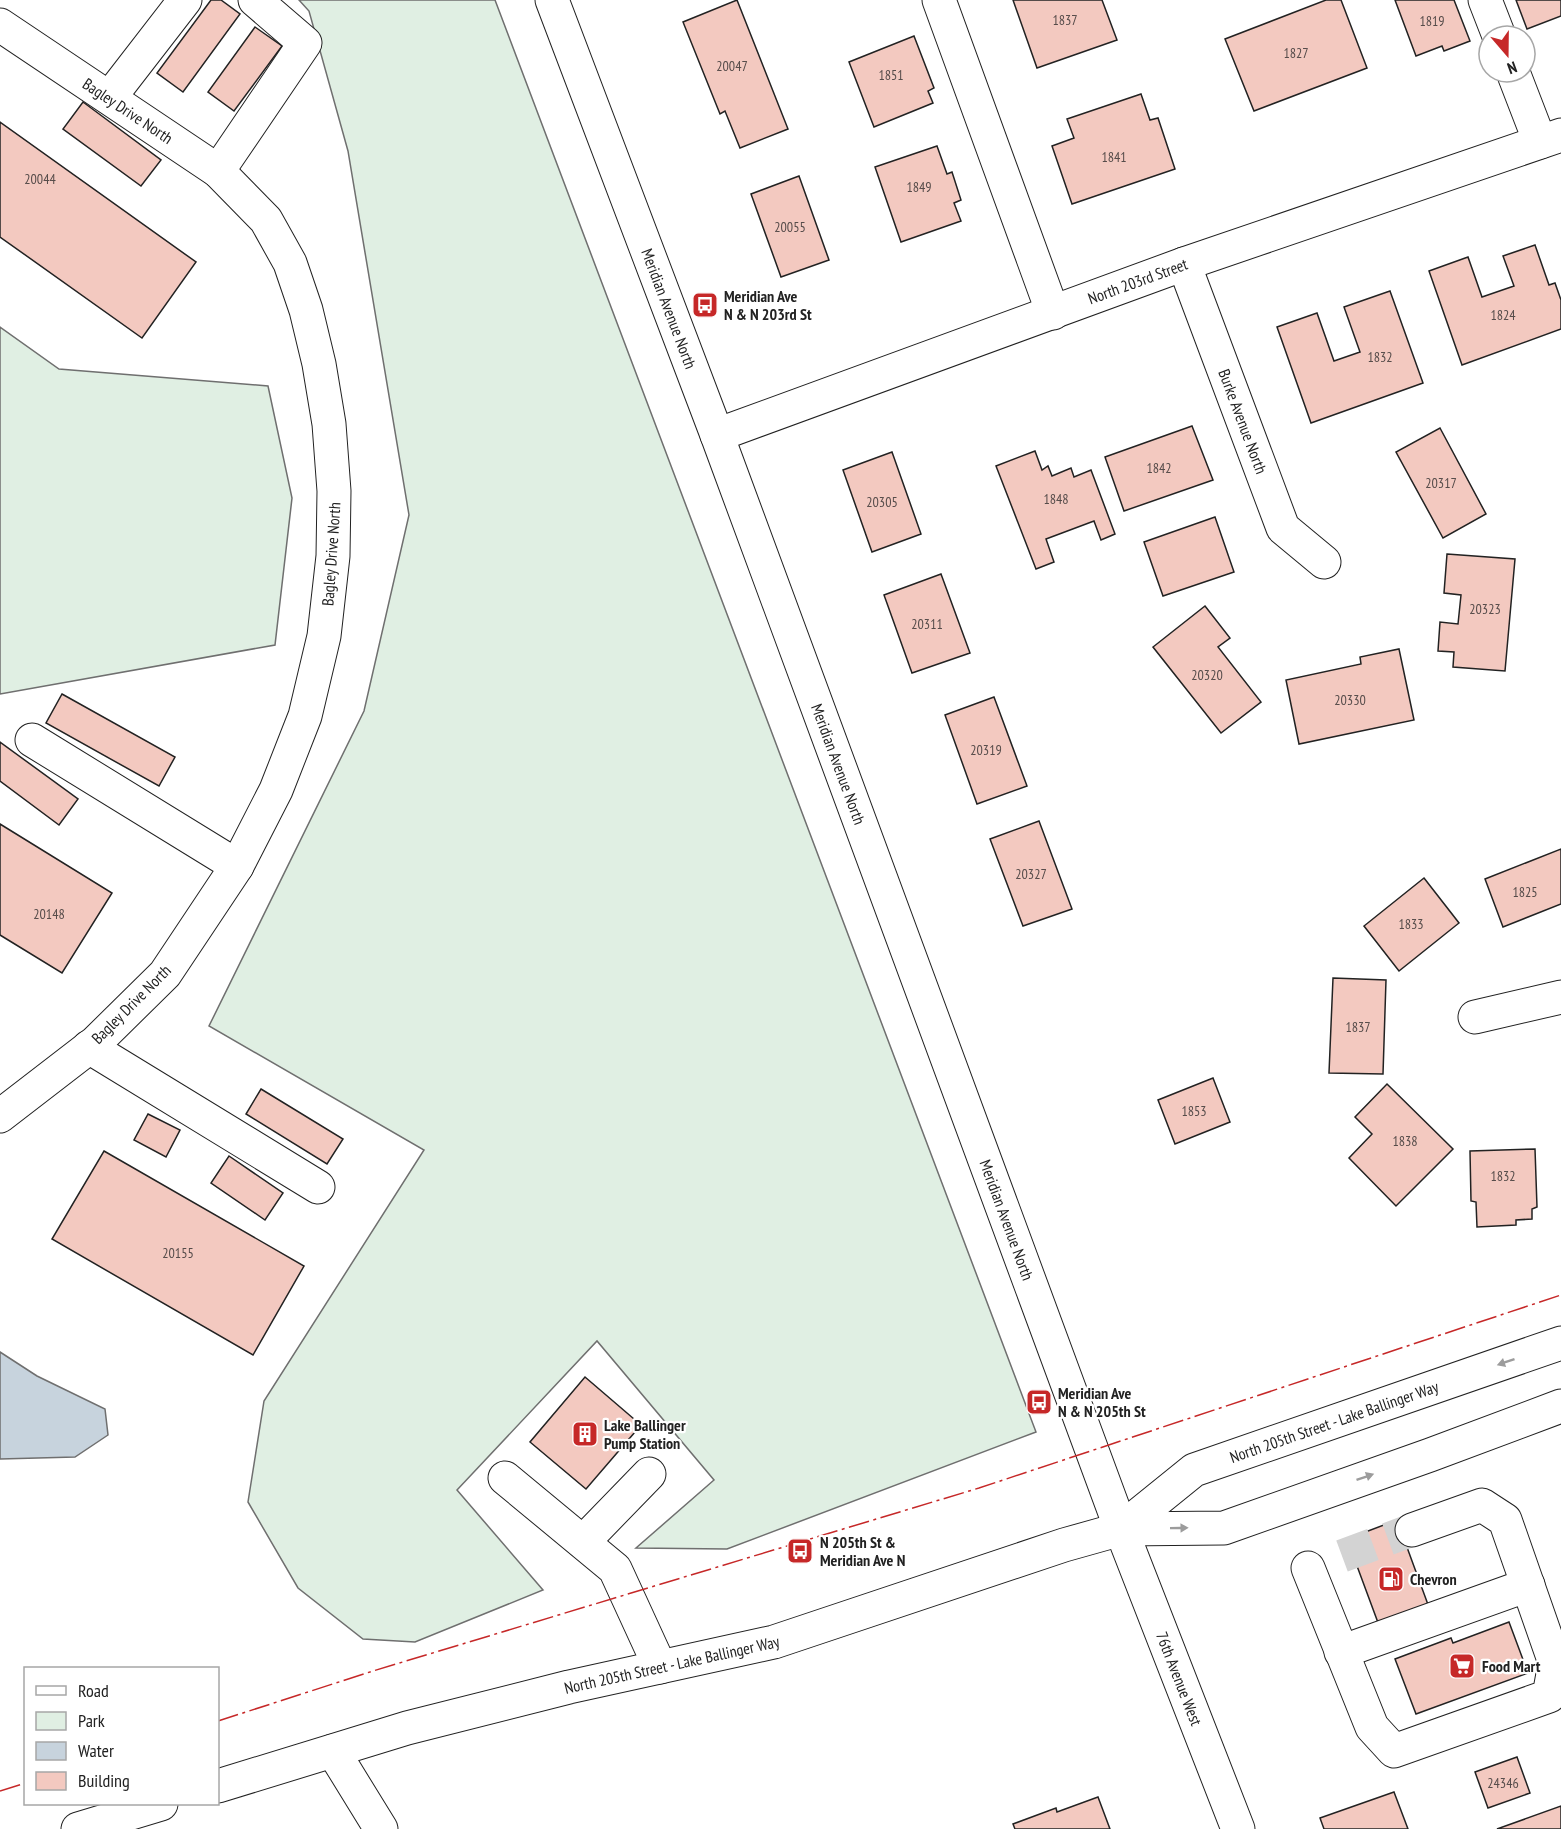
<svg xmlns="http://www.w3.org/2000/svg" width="1561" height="1829" font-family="'PT Sans Narrow',sans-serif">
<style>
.green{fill:#e0efe3;stroke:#6f6f6f;stroke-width:1.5}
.water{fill:#c7d3dd;stroke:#6f6f6f;stroke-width:1.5}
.building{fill:#f3c9c0;stroke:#222;stroke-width:1.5}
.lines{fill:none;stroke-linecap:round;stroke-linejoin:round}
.minor-tunnel{stroke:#d3d3d3;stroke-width:33;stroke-dasharray:33 16;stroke-linecap:butt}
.minor-casing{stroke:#222;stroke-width:35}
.major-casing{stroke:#222;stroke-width:35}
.minor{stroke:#fff;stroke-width:33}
.major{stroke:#fff;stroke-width:33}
.power{stroke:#c62828;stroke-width:1.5;stroke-dasharray:21 4.5 3 4.5;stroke-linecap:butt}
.oneway{fill:#9c9c9c}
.labels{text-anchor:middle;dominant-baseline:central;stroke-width:4.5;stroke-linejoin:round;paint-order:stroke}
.number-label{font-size:14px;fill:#564c4a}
.street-label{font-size:16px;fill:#222;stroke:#fff}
.poi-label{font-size:16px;font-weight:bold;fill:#222;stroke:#fff;text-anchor:start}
</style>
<rect width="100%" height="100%" fill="#fff"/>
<!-- green -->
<g class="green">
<polygon points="299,0 495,0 1036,1432 727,1549 636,1548 714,1480 597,1341 457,1490 543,1590 415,1642 363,1639 298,1588 248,1502 264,1401 424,1150 209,1026 364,711 409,515 348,151 309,11"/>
<polygon points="0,327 59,369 268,386 292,498 275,645 0,694"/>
</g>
<!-- water -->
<polygon class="water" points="0,1352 37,1376 105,1409 108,1435 75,1457 0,1459"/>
<!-- building -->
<g class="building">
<polygon points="211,0 221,0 240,14 183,92 157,73"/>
<polygon points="737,0 788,129 740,148 725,111 720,114 683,22"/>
<polygon points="1013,0 1102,0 1117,40 1037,68"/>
<polygon points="1326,0 1341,0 1367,68 1254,111 1225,39"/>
<polygon points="1395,0 1454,0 1470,41 1444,51 1442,46 1416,56"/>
<polygon points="1516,0 1561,0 1561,16 1527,29"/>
<polygon points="255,27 282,46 234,111 208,92"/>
<polygon points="914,36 934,88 928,91 933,103 874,127 849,62"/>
<polygon points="1141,94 1150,120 1158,118 1175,169 1072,204 1052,146 1074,138 1067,119"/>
<polygon points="83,102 161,160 141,186 63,129"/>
<polygon points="0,122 196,262 142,338 0,237"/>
<polygon points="937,146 947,174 952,172 961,200 954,203 961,221 901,242 875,167"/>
<polygon points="799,176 829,260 781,277 751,194"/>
<polygon points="1535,245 1549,285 1555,283 1561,300 1561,329 1462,365 1429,271 1468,257 1482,297 1514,286 1503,256"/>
<polygon points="1390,291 1423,383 1311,423 1277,327 1317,313 1334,361 1360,352 1344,307"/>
<polygon points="1192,426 1213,480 1124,511 1105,457"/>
<polygon points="1440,428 1486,514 1443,538 1396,452"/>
<polygon points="1035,451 1042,470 1048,466 1052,476 1071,468 1074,477 1091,470 1115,534 1101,540 1094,521 1046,539 1054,562 1036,569 996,466"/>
<polygon points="892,452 921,534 872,552 843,470"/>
<polygon points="1215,517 1234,572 1163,596 1144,542"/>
<polygon points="1447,554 1515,559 1505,671 1453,667 1454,652 1438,651 1440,622 1458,624 1461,595 1444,593"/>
<polygon points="941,574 970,653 912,673 884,595"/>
<polygon points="1205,606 1230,638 1218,647 1261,702 1221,733 1153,647"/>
<polygon points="1399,649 1414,720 1299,744 1286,680 1361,664 1360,657"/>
<polygon points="62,694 175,757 159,786 46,723"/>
<polygon points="994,697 1027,786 977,804 945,715"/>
<polygon points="0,742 78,799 59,825 0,781"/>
<polygon points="1039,821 1072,909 1023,926 990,839"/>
<polygon points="0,824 112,893 62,973 0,935"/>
<polygon points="1561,849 1561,904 1503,927 1485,879"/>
<polygon points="1424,878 1459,923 1399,971 1364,926"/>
<polygon points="1333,978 1386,980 1383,1074 1329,1073"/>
<polygon points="1213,1078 1230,1122 1175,1144 1158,1100"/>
<polygon points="1387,1084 1453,1149 1396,1206 1349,1158 1372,1134 1355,1117"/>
<polygon points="261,1089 343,1139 327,1164 246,1114"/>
<polygon points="148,1114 180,1130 166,1157 134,1140"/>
<polygon points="1535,1149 1537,1207 1532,1209 1532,1219 1516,1220 1516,1225 1477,1227 1476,1202 1471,1201 1470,1151"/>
<polygon points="104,1151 304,1266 253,1355 52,1239"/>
<polygon points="229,1156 283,1193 265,1220 211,1183"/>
<polygon points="585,1377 641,1425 586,1489 530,1442"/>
<polygon points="1397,1520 1430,1610 1380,1628 1347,1539"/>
<polygon points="1509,1622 1528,1673 1416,1714 1395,1659 1451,1638 1453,1643"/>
<polygon points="1517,1757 1530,1793 1488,1808 1475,1772"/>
<polygon points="1394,1792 1408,1829 1324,1829 1320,1818"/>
<polygon points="1098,1797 1110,1829 1015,1829 1013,1824 1056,1808 1057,1812"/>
<polygon points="1561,1806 1561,1829 1497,1829"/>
</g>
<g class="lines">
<!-- minor-tunnel -->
<polyline class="minor-tunnel" points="1342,1556 1412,1530"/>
<!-- minor casing -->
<g class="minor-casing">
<g id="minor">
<path id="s1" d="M552,0L717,435L1121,1529L1238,1829"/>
<polyline points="939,0 1053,313"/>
<polyline points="1485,0 1499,36"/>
<path id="s2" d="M0,25L218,171L266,220L290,263L306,310L319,364L329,424L334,491L333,556L324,636L305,716L276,790L237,866L165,974L96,1042L0,1116"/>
<polyline points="1513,72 1540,142"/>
<polyline points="110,97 185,0"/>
<polyline points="218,171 305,43 255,0"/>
<path id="s3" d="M1184,264L1283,528L1324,562"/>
<path id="s4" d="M717,435L1184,264L1561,135"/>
<polyline points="32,740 237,866"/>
<polyline points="1475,1017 1561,997"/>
<polyline points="89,1047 318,1187"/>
<polyline points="505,1478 615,1569 660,1667"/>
<polyline points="583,1542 649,1474"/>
<polyline points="1308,1568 1372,1727 1394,1751 1549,1696 1555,1663 1505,1520 1482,1505 1412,1530"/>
<polyline points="1341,1652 1528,1585"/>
<polyline points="333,1751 381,1829"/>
</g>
</g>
<!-- major casing -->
<g class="major-casing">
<g id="major">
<path id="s5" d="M1121,1529L1194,1470L1561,1343"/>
<path id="s6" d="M218,1786L407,1728L569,1687L774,1642L1064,1545L1121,1529L1224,1528L1430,1455L1561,1406"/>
<polyline points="78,1829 161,1804"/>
</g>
</g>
<!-- minor -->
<use href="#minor" class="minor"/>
<!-- major -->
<use href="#major" class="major"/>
<!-- power -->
<g class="power">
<polyline points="218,1721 373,1671 979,1488 1561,1295"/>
<polyline points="0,1791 26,1783"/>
</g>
</g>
<!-- one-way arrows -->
<defs><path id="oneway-solid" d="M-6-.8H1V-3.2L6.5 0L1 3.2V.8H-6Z" transform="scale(1.5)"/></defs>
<g class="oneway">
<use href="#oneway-solid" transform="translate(1506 1362) rotate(161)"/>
<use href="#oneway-solid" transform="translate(1365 1477) rotate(-19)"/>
<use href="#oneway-solid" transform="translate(1179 1528) rotate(-1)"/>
</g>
<!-- icons -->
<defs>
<g id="bus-square" transform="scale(1.35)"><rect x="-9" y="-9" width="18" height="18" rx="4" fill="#c62828" stroke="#fff"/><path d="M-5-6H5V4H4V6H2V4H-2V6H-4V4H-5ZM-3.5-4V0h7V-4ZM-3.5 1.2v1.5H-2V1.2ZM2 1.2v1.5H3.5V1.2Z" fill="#fff"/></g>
<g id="building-square" transform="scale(1.35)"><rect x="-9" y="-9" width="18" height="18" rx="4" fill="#c62828" stroke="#fff"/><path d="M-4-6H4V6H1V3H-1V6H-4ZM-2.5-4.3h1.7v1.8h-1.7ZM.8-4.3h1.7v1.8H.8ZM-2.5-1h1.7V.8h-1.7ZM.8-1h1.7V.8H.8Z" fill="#fff"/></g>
<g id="fuel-square" transform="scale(1.35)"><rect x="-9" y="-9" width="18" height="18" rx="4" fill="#c62828" stroke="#fff"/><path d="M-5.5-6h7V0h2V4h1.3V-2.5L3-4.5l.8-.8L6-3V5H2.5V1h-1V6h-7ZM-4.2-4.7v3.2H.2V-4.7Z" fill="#fff"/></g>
<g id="supermarket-square" transform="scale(1.35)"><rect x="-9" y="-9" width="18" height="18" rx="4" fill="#c62828" stroke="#fff"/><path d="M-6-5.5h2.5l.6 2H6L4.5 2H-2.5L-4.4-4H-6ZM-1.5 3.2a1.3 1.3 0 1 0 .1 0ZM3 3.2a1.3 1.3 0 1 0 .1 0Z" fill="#fff"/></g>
</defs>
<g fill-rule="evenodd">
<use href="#bus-square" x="705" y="305"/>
<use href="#bus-square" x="1039" y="1402"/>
<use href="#building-square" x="585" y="1434"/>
<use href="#bus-square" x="800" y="1551"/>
<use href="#fuel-square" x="1391" y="1579"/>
<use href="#supermarket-square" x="1462" y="1666"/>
</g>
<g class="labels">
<!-- number labels -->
<g class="number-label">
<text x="1065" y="20">1837</text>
<text x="1432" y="21">1819</text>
<text x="1296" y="53">1827</text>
<text x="732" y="66">20047</text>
<text x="891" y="75">1851</text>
<text x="1114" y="157">1841</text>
<text x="40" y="179">20044</text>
<text x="919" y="187">1849</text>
<text x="790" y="227">20055</text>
<text x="1503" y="315">1824</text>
<text x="1380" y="357">1832</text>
<text x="1159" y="468">1842</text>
<text x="1441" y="483">20317</text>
<text x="1056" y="499">1848</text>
<text x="882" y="502">20305</text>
<text x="1485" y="609">20323</text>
<text x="927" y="624">20311</text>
<text x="1207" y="675">20320</text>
<text x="1350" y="700">20330</text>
<text x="986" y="750">20319</text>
<text x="1031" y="874">20327</text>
<text x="1525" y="892">1825</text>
<text x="49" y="914">20148</text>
<text x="1411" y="924">1833</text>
<text x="1358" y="1027">1837</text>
<text x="1194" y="1111">1853</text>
<text x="1405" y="1141">1838</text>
<text x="1503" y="1176">1832</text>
<text x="178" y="1253">20155</text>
<text x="1503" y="1783">24346</text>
</g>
<!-- street labels -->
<g class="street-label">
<text stroke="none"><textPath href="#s2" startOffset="154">Bagley Drive North</textPath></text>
<text stroke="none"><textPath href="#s4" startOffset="448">North 203rd Street</textPath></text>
<text stroke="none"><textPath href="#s1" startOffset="330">Meridian Avenue North</textPath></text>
<text stroke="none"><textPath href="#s3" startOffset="168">Burke Avenue North</textPath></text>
<text transform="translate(331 554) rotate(-86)">Bagley Drive North</text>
<text stroke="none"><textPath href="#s1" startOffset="816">Meridian Avenue North</textPath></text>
<text transform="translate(131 1004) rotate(-45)">Bagley Drive North</text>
<text stroke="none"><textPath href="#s1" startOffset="1302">Meridian Avenue North</textPath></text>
<text stroke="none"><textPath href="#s5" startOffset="242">North 205th Street - Lake Ballinger Way</textPath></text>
<text stroke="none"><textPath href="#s6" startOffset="470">North 205th Street - Lake Ballinger Way</textPath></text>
<text stroke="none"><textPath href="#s1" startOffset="1792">76th Avenue West</textPath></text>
</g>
<!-- poi labels -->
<g class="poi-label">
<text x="724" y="296">Meridian Ave<tspan x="724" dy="18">N &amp; N 203rd St</tspan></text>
<text x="1058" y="1393">Meridian Ave<tspan x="1058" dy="18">N &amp; N 205th St</tspan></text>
<text x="604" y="1425">Lake Ballinger<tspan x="604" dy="18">Pump Station</tspan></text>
<text x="820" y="1542">N 205th St &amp;<tspan x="820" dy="18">Meridian Ave N</tspan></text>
<text x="1410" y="1579">Chevron</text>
<text x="1482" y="1666">Food Mart</text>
</g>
</g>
<!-- legend -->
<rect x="24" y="1667" width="195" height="138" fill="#ffffff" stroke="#a7a7a7" stroke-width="1.5"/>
<rect x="36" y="1686" width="30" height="9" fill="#ffffff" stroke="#a7a7a7" stroke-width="1.5"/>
<text x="78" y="1697" font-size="18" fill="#222222">Road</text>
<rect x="36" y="1712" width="30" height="18" fill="#e0efe3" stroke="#a7a7a7" stroke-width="1.5"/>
<text x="78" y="1727" font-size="18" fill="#222222">Park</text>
<rect x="36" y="1742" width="30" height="18" fill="#c7d3dd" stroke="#a7a7a7" stroke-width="1.5"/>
<text x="78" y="1757" font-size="18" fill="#222222">Water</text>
<rect x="36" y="1772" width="30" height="18" fill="#f3c9c0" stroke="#a7a7a7" stroke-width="1.5"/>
<text x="78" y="1787" font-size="18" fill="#222222">Building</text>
<!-- north arrow -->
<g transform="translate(1507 54) rotate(160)"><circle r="28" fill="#ffffff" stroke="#a7a7a7" stroke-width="1.5"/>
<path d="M0-4.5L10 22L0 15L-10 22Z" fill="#c62828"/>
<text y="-9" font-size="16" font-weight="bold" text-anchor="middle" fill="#222222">N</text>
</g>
</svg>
